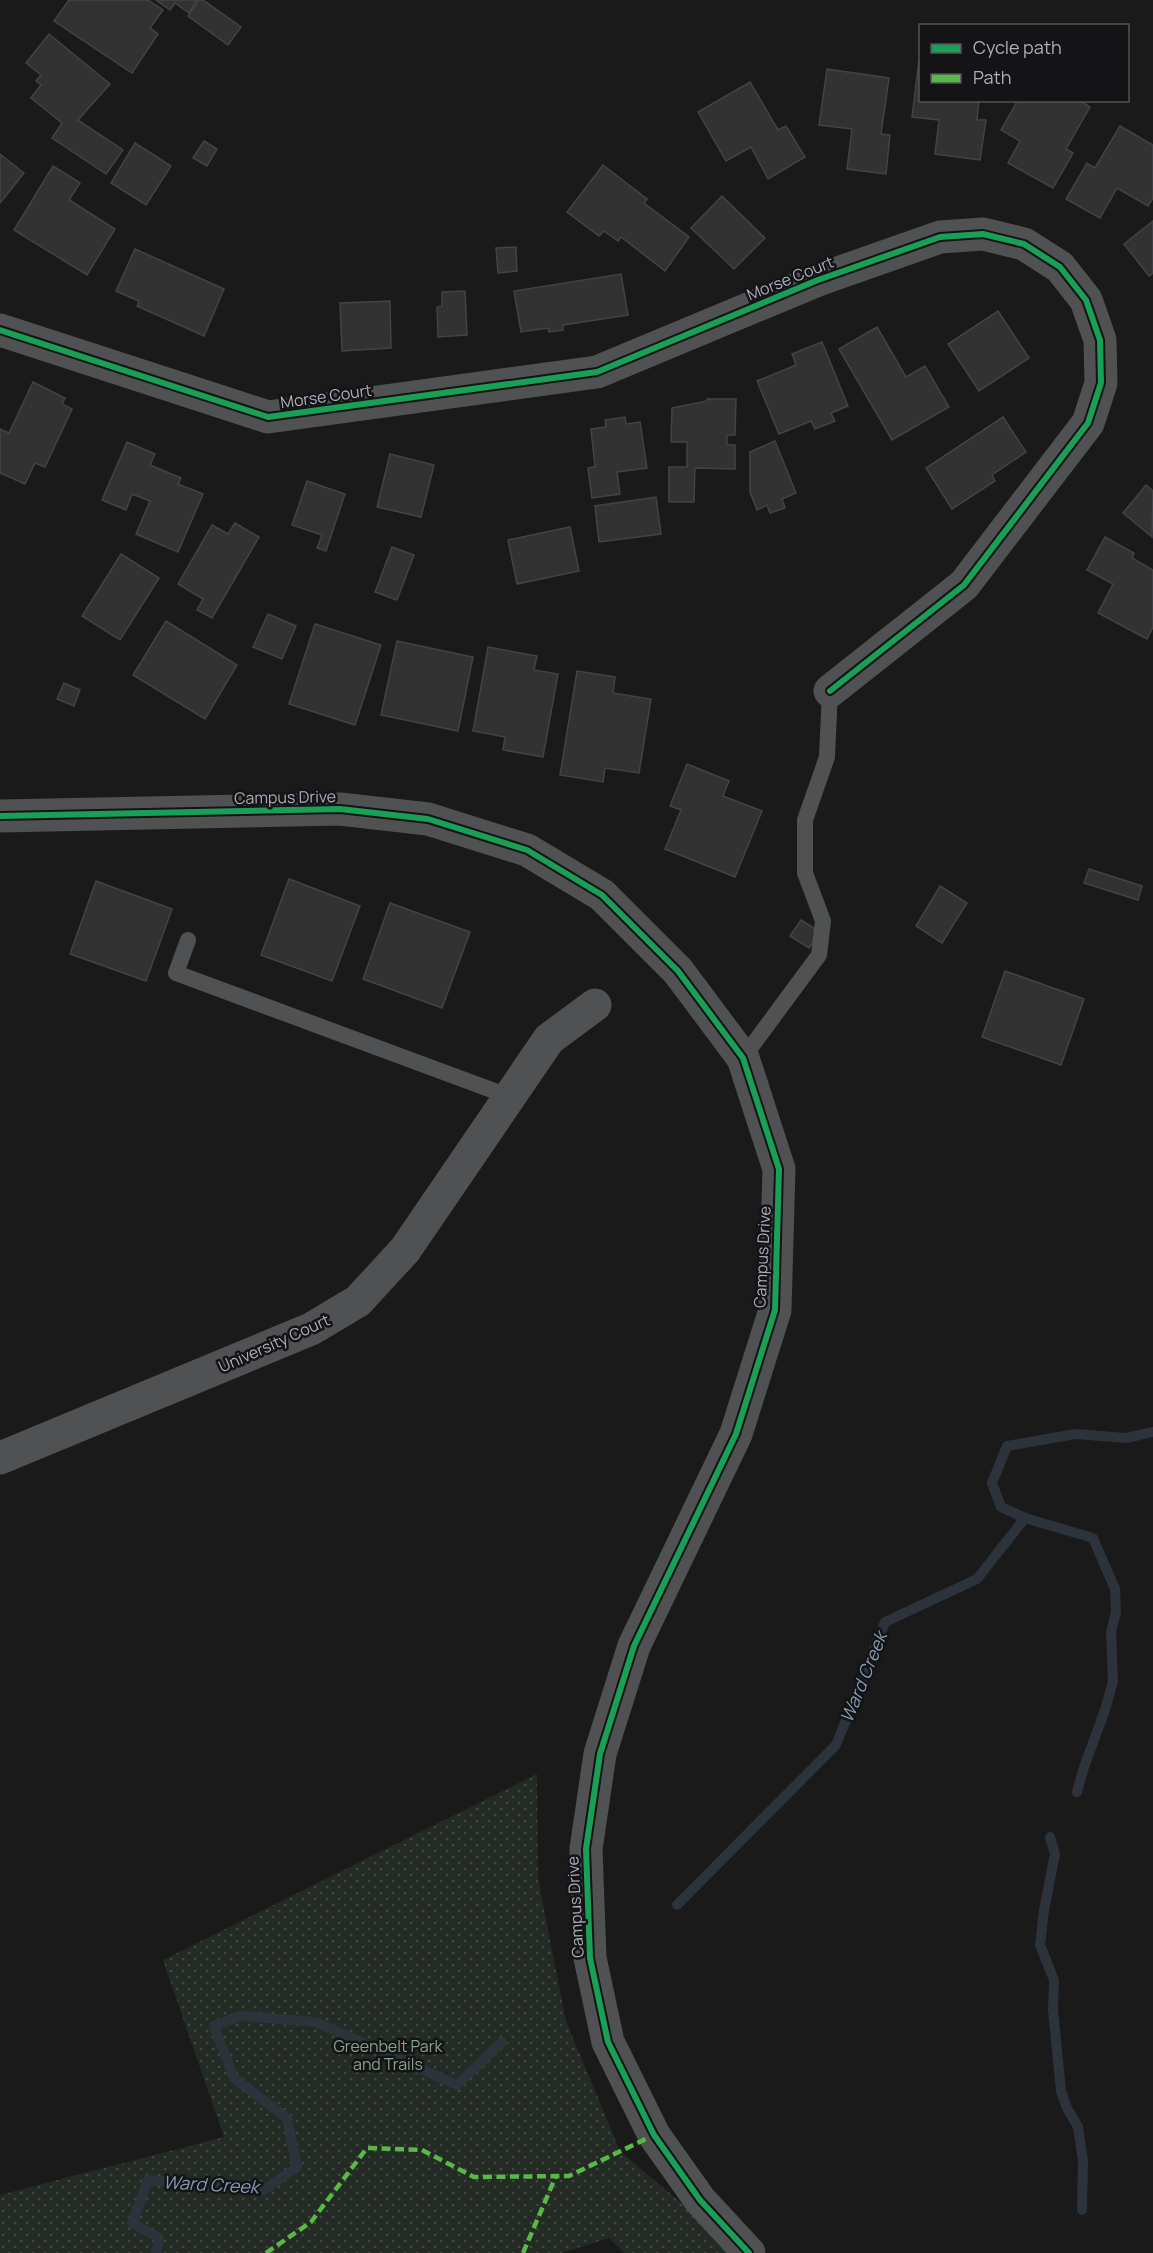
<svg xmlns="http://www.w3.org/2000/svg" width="1153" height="2253" font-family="Manrope,sans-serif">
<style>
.park{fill:url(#park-dots)}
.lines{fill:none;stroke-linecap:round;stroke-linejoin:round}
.stream{stroke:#2d333b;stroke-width:10}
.building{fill:#323232;stroke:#424346;stroke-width:1.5}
.service{stroke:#505153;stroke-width:16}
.minor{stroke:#505153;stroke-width:33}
.tertiary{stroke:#505153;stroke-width:33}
.quiet{stroke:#58b947;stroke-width:4.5;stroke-dasharray:9 4.5;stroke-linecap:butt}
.cycleway-casing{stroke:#141416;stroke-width:10}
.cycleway{stroke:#1a9f57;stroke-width:6}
.labels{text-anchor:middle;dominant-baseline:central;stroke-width:5;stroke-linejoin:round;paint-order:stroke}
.street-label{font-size:16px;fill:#acafba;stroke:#141416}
.park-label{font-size:16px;fill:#84a389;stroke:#141416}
.water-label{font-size:18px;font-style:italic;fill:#8599b2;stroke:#141416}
</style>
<defs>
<pattern id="park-dots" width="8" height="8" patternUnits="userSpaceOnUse" patternTransform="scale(1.5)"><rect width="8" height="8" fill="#242a24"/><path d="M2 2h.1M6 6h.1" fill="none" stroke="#414642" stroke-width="1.8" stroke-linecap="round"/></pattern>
</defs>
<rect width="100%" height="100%" fill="#1a1a1a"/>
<!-- park -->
<polygon class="park" points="537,1774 538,1879 566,2021 620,2151 740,2253 624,2253 609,2238 561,2253 0,2253 0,2195 224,2137 163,1960"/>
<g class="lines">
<!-- stream -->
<g class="stream">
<polyline points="1077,1792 1084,1767 1105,1710 1113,1681 1111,1632 1116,1612 1115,1589 1093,1538 1025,1518 1001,1507 992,1483 1007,1446 1076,1434 1126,1438 1153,1432"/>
<polyline points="1050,1837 1055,1854 1044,1910 1040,1945 1054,1980 1053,2010 1061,2091 1067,2108 1078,2127 1083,2161 1082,2210"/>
<polyline points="677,1905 836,1745 885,1622 977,1579 1025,1518"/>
<polyline points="156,2253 159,2238 132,2223 148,2180 264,2190 297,2167 287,2118 234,2078 214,2026 240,2016 316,2022 457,2085 502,2042"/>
</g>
</g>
<!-- building -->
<g class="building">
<polygon points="69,0 148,0 163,10 150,28 158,34 132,73 54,21"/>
<polygon points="156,0 197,0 189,13 175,3 170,10"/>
<polygon points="199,0 203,0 241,27 228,45 188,16"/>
<polygon points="49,34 110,84 78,120 123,150 106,174 52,138 62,123 31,98 41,85 36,81 41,75 26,63"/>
<polygon points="919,60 920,100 979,100 977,120 986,120 980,160 935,154 939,120 912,117"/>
<polygon points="827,69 889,78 881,134 890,135 886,174 847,169 852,129 819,125"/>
<polygon points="750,82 778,130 786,126 805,157 768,179 751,147 726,161 698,112"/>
<polygon points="1018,100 1079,100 1090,107 1066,149 1073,153 1053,188 1008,163 1020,141 1001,130"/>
<polygon points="1120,126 1153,145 1153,198 1148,206 1117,188 1100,218 1066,199 1087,163 1095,168"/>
<polygon points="204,141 217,149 207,166 193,158"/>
<polygon points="135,143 171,166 146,205 111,183"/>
<polygon points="0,154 24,173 0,203"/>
<polygon points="603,165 647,199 644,203 689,237 665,271 621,237 618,241 604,231 599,236 567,212"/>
<polygon points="53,166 80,183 69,200 115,229 87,275 14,230"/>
<polygon points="722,196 765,238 734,269 691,228"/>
<polygon points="1153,221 1153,273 1149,276 1124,244"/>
<polygon points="516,247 517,271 498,273 496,248"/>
<polygon points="135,249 224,289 204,336 137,306 139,301 116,291"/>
<polygon points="621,274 628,315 563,325 563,330 549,332 548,328 521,332 514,291"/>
<polygon points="465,291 467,335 438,337 437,307 442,306 442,292"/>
<polygon points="390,301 391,348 342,351 340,303"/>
<polygon points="998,311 1029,358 979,391 948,344"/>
<polygon points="877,327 906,377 925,366 949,407 892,440 839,349"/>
<polygon points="822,342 848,406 831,413 835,421 815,429 811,421 779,434 757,381 796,365 792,354"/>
<polygon points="33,382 65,398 62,404 72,409 45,467 35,463 25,484 0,473 0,429 9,433"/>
<polygon points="707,399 736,399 735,435 727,435 727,445 735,445 735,469 695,468 694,502 669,502 669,467 687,467 687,442 671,442 672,408 707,401"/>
<polygon points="625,417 626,424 640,422 647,468 617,472 620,494 592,498 588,468 595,467 591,429 606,427 605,420"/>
<polygon points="1003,417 1026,452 992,475 995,481 952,509 926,468"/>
<polygon points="775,441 796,493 782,499 785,508 770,513 767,505 757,510 750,492 750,452"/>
<polygon points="127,442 155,454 150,465 181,478 178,484 203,494 178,552 136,534 150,501 132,494 126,510 102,500"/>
<polygon points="390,454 434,465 421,517 377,507"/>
<polygon points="307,481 345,494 326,551 317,548 322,535 292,525"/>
<polygon points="1146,485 1153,491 1152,537 1123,513"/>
<polygon points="656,497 661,534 599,542 595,506"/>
<polygon points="235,523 259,537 212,618 197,610 203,599 178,584 212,525 228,534"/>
<polygon points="570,527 579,571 517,584 508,540"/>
<polygon points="1105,537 1134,553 1132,558 1153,570 1153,627 1147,639 1098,613 1113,584 1087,570"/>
<polygon points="392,547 414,555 397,600 375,592"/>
<polygon points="121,554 159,578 120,640 82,616"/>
<polygon points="268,614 296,626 282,659 253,647"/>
<polygon points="166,621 237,665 205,719 133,675"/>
<polygon points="315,624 381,645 355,725 289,704"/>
<polygon points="397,641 473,657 458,731 381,715"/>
<polygon points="488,647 537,656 534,670 558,674 543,757 503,750 505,737 473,731"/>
<polygon points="577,671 615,677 613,693 651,699 639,773 605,768 603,782 560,775"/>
<polygon points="64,683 80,690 74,706 57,699"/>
<polygon points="687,764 729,781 723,796 762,811 735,877 665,849 681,810 670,806"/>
<polygon points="1089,869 1142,886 1138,900 1084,883"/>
<polygon points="289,879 360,906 332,981 261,955"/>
<polygon points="96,881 172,909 146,981 70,954"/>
<polygon points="940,886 967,903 942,943 916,926"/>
<polygon points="390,903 470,932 442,1008 363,979"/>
<polygon points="801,920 820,932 809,948 790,936"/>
<polygon points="1005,971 1084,999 1061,1065 982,1037"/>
</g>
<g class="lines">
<!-- service -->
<g class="service">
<polyline points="188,940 176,973 508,1096"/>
<polyline points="743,1058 819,955 823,921 805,873 805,820 827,757 830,691"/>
</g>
<!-- minor -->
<g class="minor">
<polyline points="0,330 268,417 597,372 818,280 940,237 983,234 1024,244 1060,267 1086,300 1100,340 1101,383 1088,423 964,585 830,691"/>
<polyline points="0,1458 311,1329 358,1301 405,1250 549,1039 595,1005"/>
</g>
<!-- tertiary -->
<polyline class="tertiary" points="0,816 340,809 428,819 527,850 602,895 678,971 743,1058 779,1169 775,1310 736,1434 634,1646 600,1754 586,1849 590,1958 608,2042 654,2135 700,2200 749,2253"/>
<!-- quiet -->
<g class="quiet">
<polyline points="266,2253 311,2222 367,2148 422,2150 474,2177 569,2176 654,2135"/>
<polyline points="523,2253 556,2176"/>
</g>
<!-- cycleway casing -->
<g class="cycleway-casing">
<g id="cycleway">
<polyline points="0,330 268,417 597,372 818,280 940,237 983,234 1024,244 1060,267 1086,300 1100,340 1101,383 1088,423 964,585 830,691"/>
<polyline points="0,816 340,809 428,819 527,850 602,895 678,971 743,1058 779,1169 775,1310 736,1434 634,1646 600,1754 586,1849 590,1958 608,2042 654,2135 700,2200 749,2253"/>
</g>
</g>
<!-- cycleway -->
<use href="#cycleway" class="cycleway"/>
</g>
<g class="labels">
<!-- street labels -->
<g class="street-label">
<text transform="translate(790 278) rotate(-22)">Morse Court</text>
<text transform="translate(326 396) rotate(-8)">Morse Court</text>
<text transform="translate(285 797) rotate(-1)">Campus Drive</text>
<text transform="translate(762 1257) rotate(-87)">Campus Drive</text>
<text transform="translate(274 1343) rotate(-24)">University Court</text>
<text transform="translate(575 1907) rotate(-93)">Campus Drive</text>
</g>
<!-- park labels -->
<g class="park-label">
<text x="388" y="2046">Greenbelt Park<tspan x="388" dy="18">and Trails</tspan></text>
</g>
<!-- water labels -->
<g class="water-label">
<text transform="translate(863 1677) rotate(-68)">Ward Creek</text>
<text transform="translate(211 2184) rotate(3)">Ward Creek</text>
</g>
</g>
<!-- legend -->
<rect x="919" y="24" width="210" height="78" fill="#141416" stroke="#515258" stroke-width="1.5"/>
<rect x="931" y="44" width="30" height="9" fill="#1a9f57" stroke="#515258" stroke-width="1.5"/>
<text x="973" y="54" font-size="18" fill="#acafba">Cycle path</text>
<rect x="931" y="74" width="30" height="9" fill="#58b947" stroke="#515258" stroke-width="1.5"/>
<text x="973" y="84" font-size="18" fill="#acafba">Path</text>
</svg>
